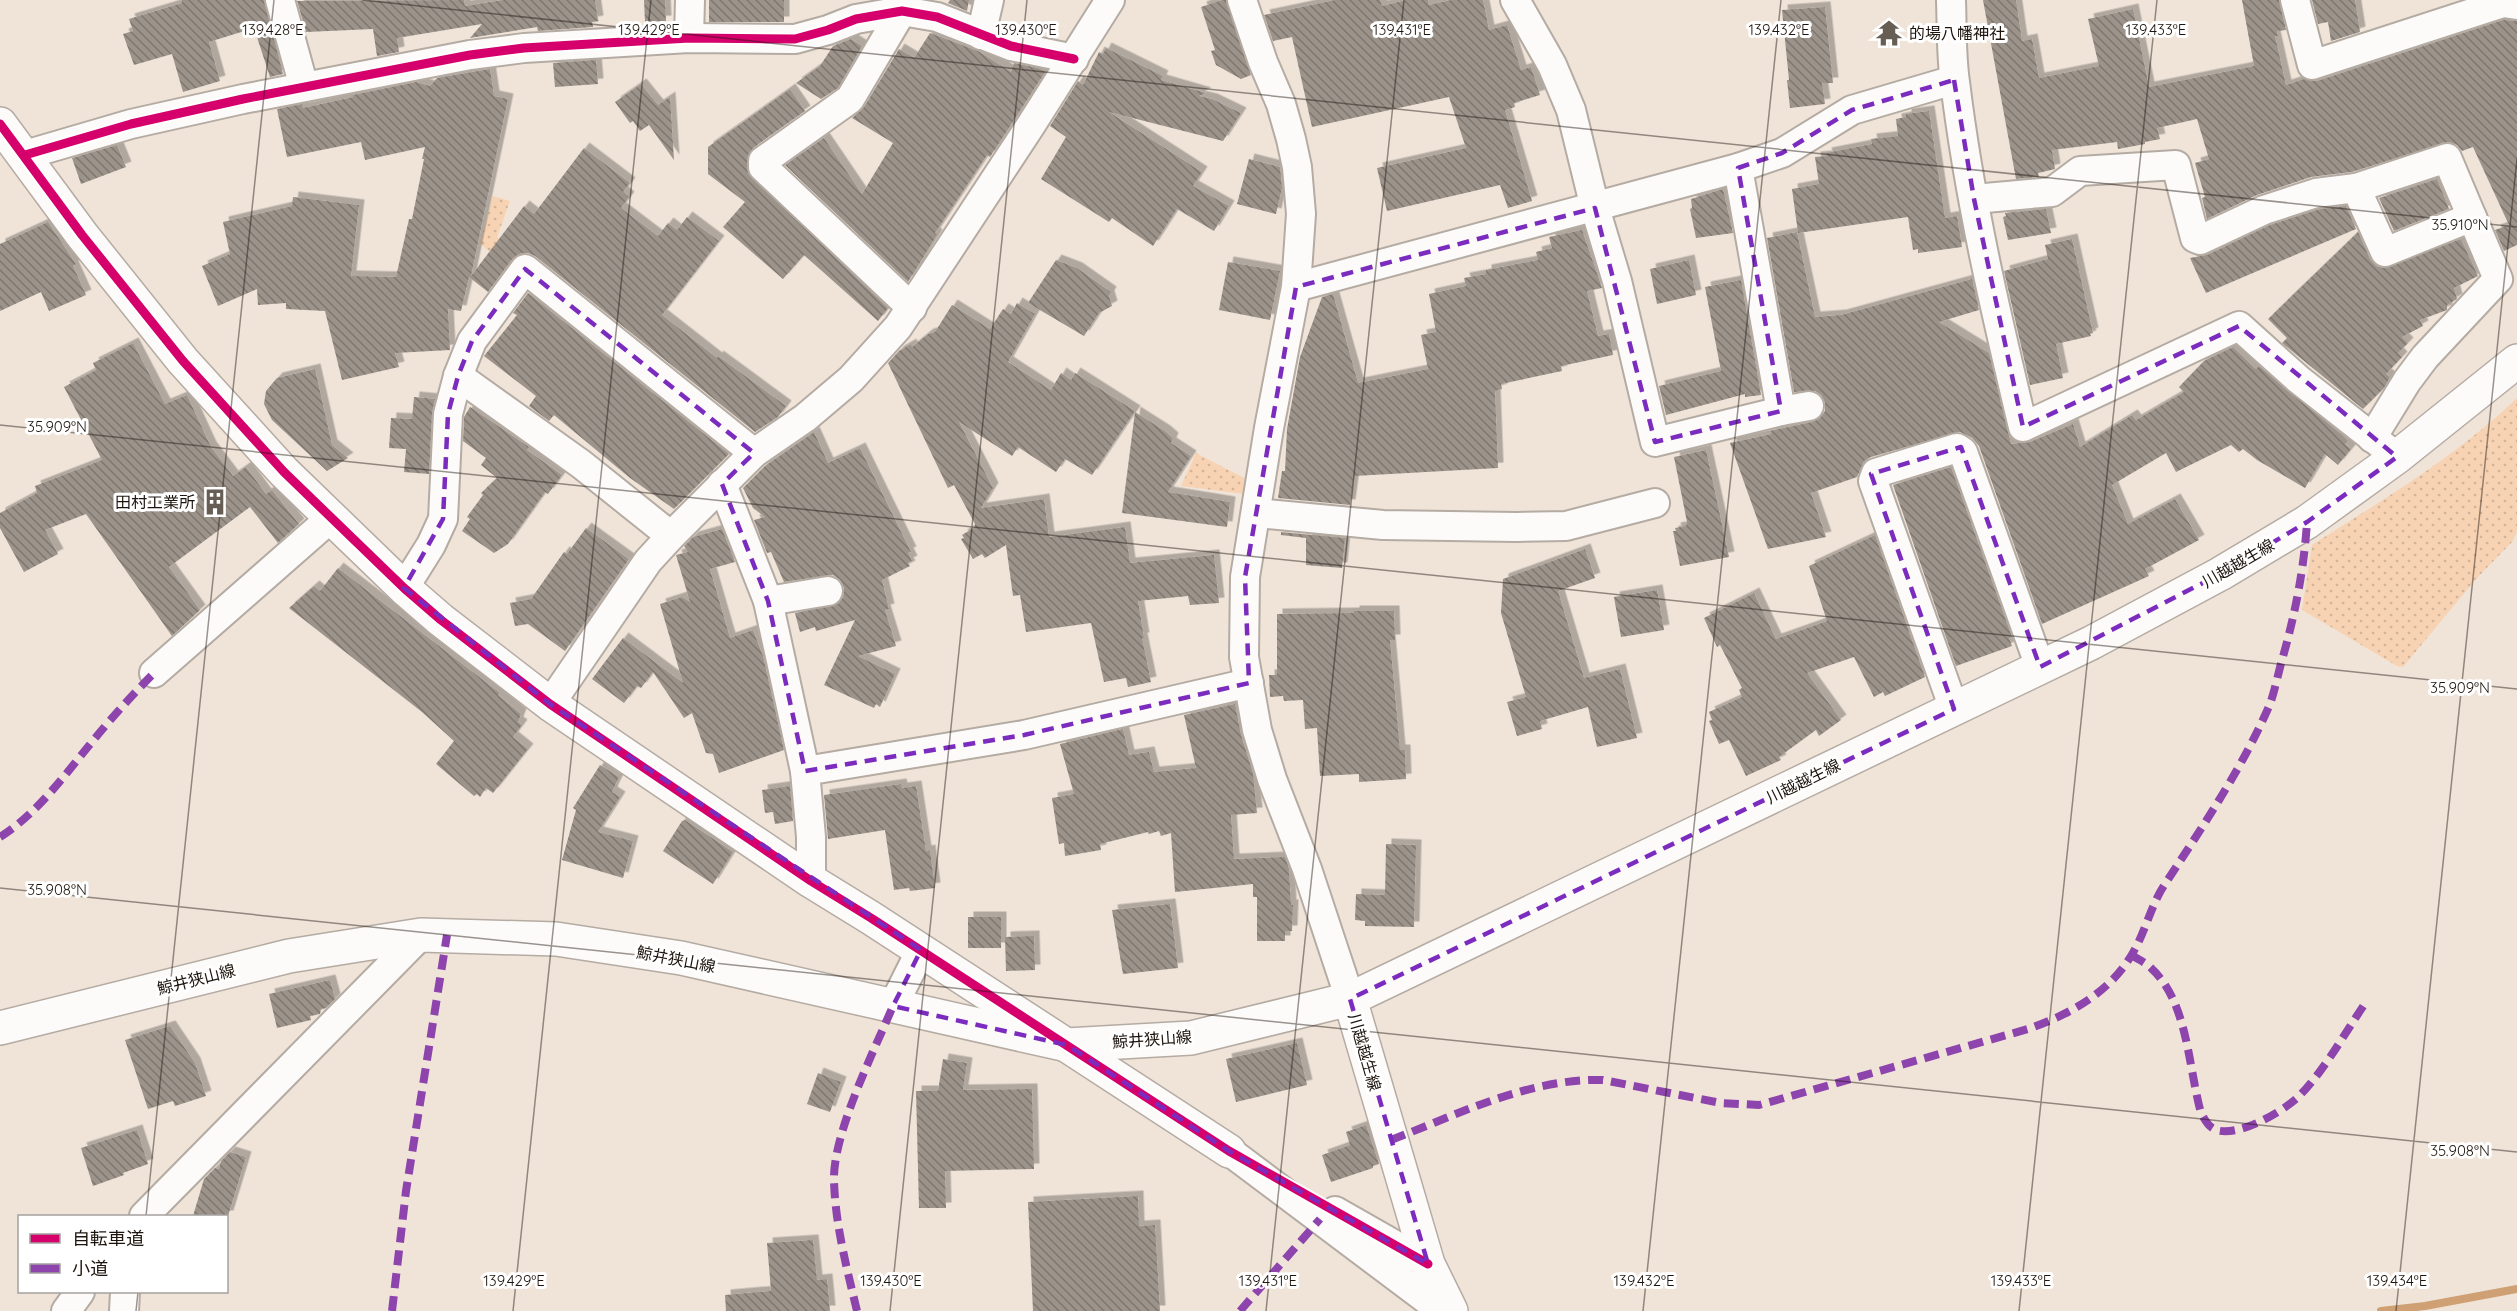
<svg xmlns="http://www.w3.org/2000/svg" width="2517" height="1311" font-family="Quicksand,'Noto Sans JP',sans-serif">
<style>
.grass{fill:url(#grass-dots)}
.lines{fill:none;stroke-linecap:round;stroke-linejoin:round}
.stream{stroke:#cfa074;stroke-width:8}
.building{fill:url(#building-back-hatch);filter:url(#shadow)}
.street-casing{stroke:#b4aba3;stroke-width:32}
.secondary-casing{stroke:#b4aba3;stroke-width:36}
.street{stroke:#fdfbf9;stroke-width:28}
.secondary{stroke:#fdfbf9;stroke-width:33}
.quiet{stroke:#8e44ad;stroke-width:8;stroke-dasharray:15 8;stroke-linecap:butt}
.cycleway-casing{stroke:#fff;stroke-width:13}
.cycleway{stroke:#d6006c;stroke-width:9}
.marked{fill:none;stroke:#7b2cbf;stroke-width:4.5;stroke-dasharray:12 8;stroke-linejoin:round}
.ticks{fill:none;stroke:#1c140d;stroke-width:1.5;stroke-opacity:0.45}
.labels{text-anchor:middle;dominant-baseline:central;stroke-width:6;stroke-linejoin:round;paint-order:stroke}
.poi-label{font-size:16px;fill:#1c140d;stroke:#fff;text-anchor:start}
.street-label{font-size:16px;fill:#1c140d;stroke:#fff}
.ticks-label{font-size:15px;text-anchor:middle;fill:#1c140d;stroke:#fff;stroke-width:6;stroke-linejoin:round;paint-order:stroke}
</style>
<defs>
<pattern id="grass-dots" width="8" height="8" patternUnits="userSpaceOnUse" patternTransform="scale(1.5)"><rect width="8" height="8" fill="#f7d3b3"/><path d="M2 2h.1M6 6h.1" fill="none" stroke="#d3b499" stroke-width="1.8" stroke-linecap="round"/></pattern>
<pattern id="building-back-hatch" width="6" height="6" patternUnits="userSpaceOnUse" patternTransform="scale(1.5)"><rect width="6" height="6" fill="#9c938b"/><path d="M-1 5l2 2M0 0l6 6M5-1l2 2" fill="none" stroke="#7e7770"/></pattern>
<filter id="shadow"><feDropShadow dx="5.5" dy="-5.5" stdDeviation="0" flood-color="#0004"/></filter>
</defs>
<rect width="100%" height="100%" fill="#f0e4d9"/>
<!-- grass -->
<g class="grass">
<polygon points="493,196 510,201 497,237 527,260 517,272 480,244"/>
<path d="M2517,398V532L2512,542L2476,579L2403,667L2397,666L2302,610L2312,545C2382,500 2456,457 2517,398Z"/>
<polygon points="1196,453 1246,479 1244,494 1181,486"/>
</g>
<g class="lines">
<!-- stream -->
<polyline class="stream" points="2381,1311 2425,1306 2517,1289"/>
</g>
<!-- building -->
<g class="building">
<polygon points="182,0 264,0 283,74 270,77 254,28 209,42 220,81 183,92 172,54 134,65 123,34 133,31 129,19 182,3"/>
<polygon points="464,0 465,6 503,0 595,0 598,21 592,22 593,27 538,31 537,27 470,38 482,24 397,38 399,52 377,56 373,29 306,32 297,1"/>
<polygon points="644,0 665,0 666,21 645,22"/>
<rect x="709" y="0" width="75" height="22"/>
<polygon points="950,0 969,0 967,11 948,3"/>
<polygon points="1222,0 1226,0 1251,75 1241,79 1216,65 1211,51 1215,50 1201,7"/>
<polygon points="1335,0 1380,0 1382,6 1406,0 1428,0 1429,5 1451,0 1483,0 1489,30 1507,25 1521,70 1531,67 1540,95 1514,103 1515,107 1505,110 1532,201 1508,208 1500,185 1387,211 1377,168 1466,148 1449,97 1312,127 1292,37 1273,41 1264,15"/>
<polygon points="1983,0 2016,0 2022,41 2032,39 2039,78 2099,66 2088,19 2133,9 2149,87 2254,66 2242,0 2279,0 2286,30 2277,31 2278,36 2275,36 2286,85 2304,79 2317,81 2503,20 2517,21 2517,245 2504,251 2495,230 2509,225 2473,147 2462,151 2457,145 2449,142 2352,172 2311,177 2257,195 2207,219 2202,198 2205,197 2195,163 2209,159 2197,119 2157,128 2160,139 2145,142 2145,144 2118,149 2117,142 2052,150 2055,169 2038,173 2039,177 2016,179"/>
<polygon points="2312,0 2355,0 2360,32 2331,41 2328,22 2318,24"/>
<polygon points="1825,7 1833,83 1822,83 1825,104 1790,108 1787,80 1789,80 1782,10"/>
<polygon points="930,33 978,51 1011,72 1014,63 1038,68 1045,72 990,157 987,155 935,233 937,235 908,282 785,165 824,138 862,194 893,143 852,118 864,107 899,49 914,58"/>
<polygon points="851,39 862,46 838,88 821,99 796,83 820,66 833,46"/>
<polygon points="1106,48 1163,76 1161,80 1206,93 1199,96 1212,99 1241,113 1223,141 1109,112 1202,172 1193,186 1229,206 1214,231 1177,209 1153,246 1112,218 1109,222 1041,179 1066,137 1050,126 1078,81 1083,85 1099,52 1103,54"/>
<polygon points="596,60 598,84 555,87 553,63"/>
<polygon points="490,69 494,96 508,99 471,276 524,206 534,214 584,148 630,183 623,192 629,197 621,208 658,236 668,223 677,230 687,217 719,241 662,315 717,358 718,356 786,406 778,417 755,432 535,256 528,253 519,254 512,259 488,292 469,277 461,311 448,309 450,350 395,353 399,367 342,380 325,311 286,309 286,303 258,305 257,289 218,306 202,266 230,254 223,222 292,206 293,197 359,205 351,276 396,277 409,219 412,219 424,159 422,159 425,147 365,160 361,142 287,157 277,109 302,104 303,108 353,97 353,95 416,82 430,86 437,78"/>
<polygon points="641,84 658,105 670,97 674,160 649,125 640,131 633,121 630,123 615,102"/>
<polygon points="790,89 805,111 753,148 747,160 748,173 888,308 878,321 804,255 783,279 723,227 745,202 708,174 708,147"/>
<polygon points="1929,111 1945,218 1957,216 1962,247 1918,253 1918,249 1913,250 1908,217 1798,233 1792,189 1819,184 1815,157 1827,156 1826,153 1872,144 1871,139 1898,136 1896,119 1906,117 1906,114"/>
<polygon points="117,145 126,167 81,184 72,158"/>
<polygon points="1249,159 1280,167 1282,188 1276,214 1237,204"/>
<polygon points="2437,179 2449,209 2394,231 2379,198"/>
<polygon points="1723,189 1733,233 1696,238 1690,209 1692,208 1691,199"/>
<polygon points="2346,206 2356,229 2206,293 2190,258 2207,255 2270,225 2320,209"/>
<polygon points="2046,209 2051,233 2008,240 2003,217 2006,216 2005,213"/>
<polygon points="48,222 76,264 73,266 86,295 49,311 41,292 0,311 0,244"/>
<polygon points="1582,230 1602,288 1587,291 1598,336 1609,334 1613,355 1561,366 1562,371 1501,384 1502,389 1495,391 1498,468 1354,476 1350,505 1278,498 1282,471 1285,471 1287,429 1300,357 1322,297 1333,294 1358,383 1428,369 1421,335 1436,332 1429,294 1466,286 1464,278 1486,274 1486,270 1538,260 1536,252 1552,248 1549,237"/>
<polygon points="1797,232 1815,317 1841,315 1972,279 1979,310 1939,322 1989,353 2011,444 2030,442 2073,424 2080,447 2132,415 2136,420 2184,392 2179,387 2204,361 2233,347 2256,369 2259,366 2341,434 2348,441 2345,444 2351,449 2338,465 2325,454 2305,488 2257,460 2243,449 2239,452 2231,445 2176,472 2166,453 2112,485 2128,524 2175,499 2199,540 2145,569 2149,576 2042,624 1979,446 1972,438 1960,432 1871,457 1864,461 1857,477 1811,493 1826,537 1768,549 1730,443 1771,434 1770,431 1812,422 1820,418 1825,411 1825,403 1821,395 1815,391 1794,392 1767,238"/>
<polygon points="2358,232 2370,259 2376,266 2383,268 2461,239 2478,276 2454,288 2457,299 2447,305 2447,310 2420,320 2423,326 2402,337 2408,343 2398,353 2402,357 2386,374 2390,377 2384,388 2363,409 2282,343 2287,338 2268,319"/>
<polygon points="2072,239 2093,333 2090,334 2091,336 2056,344 2063,378 2030,385 2004,271 2048,259 2045,245"/>
<polygon points="1056,260 1077,268 1111,292 1109,296 1112,306 1099,313 1084,336 1028,303"/>
<polygon points="1689,260 1696,295 1657,304 1650,269"/>
<polygon points="1228,262 1280,271 1270,320 1219,310"/>
<polygon points="1741,280 1761,395 1745,397 1745,394 1666,415 1659,386 1721,371 1705,287"/>
<polygon points="528,293 729,454 674,509 630,478 554,415 549,421 529,406 536,396 484,356 517,315 513,313"/>
<polygon points="1017,303 1035,314 1008,362 1051,390 1061,373 1071,380 1075,373 1135,411 1092,475 1065,459 1056,472 1018,447 1012,456 959,422 993,488 981,508 1044,499 1049,537 1125,527 1130,563 1214,555 1219,603 1190,605 1188,596 1138,601 1144,638 1142,638 1151,682 1128,687 1126,678 1104,682 1091,623 1026,632 1020,595 1013,596 1006,545 985,558 982,554 973,559 961,539 964,538 962,535 975,527 975,524 954,485 948,488 888,363 899,351 911,344 912,347 928,334 935,332 952,305 990,329 1003,309 1011,314"/>
<polygon points="133,343 165,404 187,395 211,447 233,476 246,467 266,494 272,490 299,524 278,543 250,507 169,567 200,610 172,636 86,514 45,530 58,554 24,572 0,528 0,513 37,493 35,486 102,460 64,387 96,370 93,363"/>
<polygon points="315,369 332,445 348,458 327,471 272,420 264,404 266,391 277,378"/>
<polygon points="414,397 435,399 432,413 429,474 404,472 406,449 389,448 391,418 412,419"/>
<polygon points="470,407 529,447 527,450 562,475 548,494 545,492 508,544 494,553 462,531 470,519 467,517 483,495 481,493 497,478 481,465 486,458 463,441 464,417"/>
<polygon points="1135,412 1165,431 1173,438 1171,443 1191,456 1168,492 1230,502 1227,527 1122,513"/>
<polygon points="814,432 828,463 860,448 911,552 908,553 912,561 908,563 910,566 882,580 889,609 885,610 896,646 858,656 895,674 880,707 876,704 874,708 824,685 855,620 816,631 815,627 800,632 795,613 838,604 843,597 844,588 840,580 833,575 784,582 771,552 767,553 754,520 765,517 753,508 743,488 765,466"/>
<polygon points="1706,450 1729,557 1680,566 1673,531 1676,531 1675,528 1686,526 1687,522 1674,457"/>
<polygon points="1951,467 2012,637 2009,638 2012,646 1956,666 1893,485"/>
<polygon points="586,528 629,559 565,651 528,624 515,626 510,603 531,599 564,552 567,554"/>
<polygon points="722,529 735,562 710,569 730,638 753,630 763,656 784,750 719,773 713,754 706,753 692,713 684,718 653,672 641,688 637,686 624,703 592,679 623,638 683,683 660,604 682,597 690,602 676,555 688,552 684,546 693,537"/>
<polygon points="1281,532 1345,538 1342,568 1306,565 1306,538 1281,535"/>
<polygon points="1875,535 1925,677 1885,696 1883,692 1874,697 1854,657 1807,673 1841,720 1819,736 1816,730 1779,757 1781,760 1746,776 1729,740 1719,744 1709,721 1712,720 1709,712 1742,697 1739,690 1742,688 1720,645 1717,647 1704,618 1754,593 1776,639 1827,621 1809,566"/>
<polygon points="1585,549 1595,578 1558,591 1584,678 1620,669 1637,738 1597,747 1588,707 1540,721 1542,729 1517,736 1507,702 1526,697 1501,613 1503,579"/>
<polygon points="338,568 500,693 498,695 521,714 518,722 522,725 513,737 528,749 493,793 486,788 480,797 477,794 474,796 436,764 454,741 422,712 289,608 314,586 320,591"/>
<polygon points="1657,590 1664,630 1621,637 1614,597"/>
<polygon points="1354,611 1394,611 1395,640 1390,640 1400,750 1405,750 1406,779 1359,782 1359,774 1320,776 1317,728 1305,729 1303,700 1284,701 1283,696 1270,697 1269,675 1277,675 1277,614 1354,613"/>
<polygon points="1235,704 1241,735 1253,773 1257,813 1231,815 1234,859 1285,857 1289,869 1291,905 1293,905 1292,931 1285,931 1285,941 1257,941 1257,897 1253,897 1253,884 1175,892 1171,833 1161,836 1159,831 1149,834 1148,832 1100,844 1101,850 1065,856 1064,843 1059,844 1052,798 1074,794 1060,744 1123,729 1129,755 1149,752 1154,772 1196,768 1184,715"/>
<polygon points="600,765 619,777 612,792 620,797 598,832 633,841 623,878 562,860 576,810 573,808"/>
<polygon points="901,784 902,788 916,786 926,851 930,850 935,888 910,891 909,888 894,890 885,830 828,839 824,795"/>
<polygon points="790,786 793,821 775,824 773,812 765,813 762,790"/>
<polygon points="685,820 733,852 713,884 663,851 682,821"/>
<polygon points="1386,844 1416,845 1414,927 1365,926 1365,921 1355,920 1356,894 1385,895"/>
<polygon points="1170,904 1178,968 1123,974 1112,910"/>
<rect x="968" y="917" width="33" height="31"/>
<polygon points="1034,936 1035,970 1006,971 1005,937"/>
<polygon points="330,980 335,999 326,1008 321,1009 320,1014 310,1016 311,1020 277,1028 269,994"/>
<polygon points="170,1026 195,1063 206,1096 175,1106 173,1101 148,1109 125,1040"/>
<polygon points="1297,1043 1307,1085 1236,1102 1226,1059"/>
<polygon points="943,1059 967,1063 963,1090 1032,1089 1034,1169 945,1171 946,1208 919,1208 916,1091 938,1091"/>
<polygon points="818,1073 841,1082 830,1112 807,1104"/>
<polygon points="1366,1125 1379,1164 1373,1166 1373,1168 1331,1182 1322,1155 1350,1145 1346,1132"/>
<polygon points="137,1130 148,1164 123,1173 124,1175 93,1186 81,1148"/>
<polygon points="230,1152 246,1157 228,1216 193,1216 204,1179 215,1168 219,1169 221,1161"/>
<polygon points="1138,1196 1139,1226 1155,1225 1160,1311 1033,1311 1028,1202"/>
<polygon points="813,1240 817,1280 827,1279 830,1311 726,1311 725,1295 771,1291 767,1243"/>
</g>
<g class="lines">
<!-- street casing -->
<g class="street-casing">
<g id="street">
<polyline points="280,0 304,87"/>
<polyline points="1242,0 1263,62 1281,104 1291,139 1297,167 1301,214 1296,287 1269,428 1245,577 1244,657 1257,730 1272,779 1307,869 1350,999"/>
<polyline points="1515,0 1552,65 1571,110 1595,208 1617,281 1655,442 1781,411 1809,406"/>
<path d="M1951,0C1952,27 1951,55 1955,82C1969,198 1996,314 2023,427L2239,326L2298,379L2387,449"/>
<polyline points="2295,0 2312,65 2503,3 2517,5"/>
<polyline points="902,11 850,99 763,161 763,167 912,308"/>
<polyline points="981,35 989,0"/>
<polyline points="689,38 690,0"/>
<polyline points="25,155 131,124 243,99 470,55 524,48 689,38 795,39 828,30 856,19 902,11 937,17 1011,46 1074,59"/>
<polyline points="1738,168 1781,411"/>
<polyline points="2356,188 2385,252 2472,217"/>
<polyline points="1974,199 2052,192 2080,171 2176,165 2195,238 2200,240 2264,210 2316,193 2356,188 2447,158 2498,279 2425,357 2407,381 2372,438"/>
<polyline points="1296,287 1738,168 1782,153 1852,110 1954,80"/>
<polyline points="458,376 581,464 671,536"/>
<polyline points="722,484 768,601 805,771 811,837 811,881"/>
<polyline points="1257,513 1383,525 1516,527 1566,526 1655,503"/>
<polyline points="404,588 431,545 443,519 448,414 458,376 472,341 525,269 754,453"/>
<polyline points="768,601 828,591"/>
<polyline points="154,673 332,517"/>
<polyline points="550,704 648,561 671,536 754,453 805,418 851,379 898,327 1031,125 1110,0"/>
<polyline points="1954,709 1873,481 1876,473 1957,448 1963,452 2040,667"/>
<polyline points="805,771 1024,735 1249,683"/>
<polyline points="893,1006 921,950"/>
<polyline points="1229,1151 1442,1311"/>
<polyline points="1335,1211 1428,1264"/>
<polyline points="144,1216 421,935"/>
<polyline points="66,1311 80,1292"/>
<polyline points="124,1311 125,1292"/>
</g>
</g>
<!-- secondary casing -->
<g class="secondary-casing">
<g id="secondary">
<polyline points="0,124 82,235 183,361 284,472 404,588 441,620 550,704 811,881 871,918 1229,1151"/>
<polyline points="0,1028 289,956 421,935 556,939 681,958 1067,1045 1191,1038 1350,999"/>
<polyline points="1451,1311 1428,1264 1350,999 2091,643 2220,574 2307,522 2397,457 2517,361"/>
</g>
</g>
<!-- street -->
<use href="#street" class="street"/>
<!-- secondary -->
<use href="#secondary" class="secondary"/>
<!-- quiet -->
<g class="quiet">
<path d="M0,837C35,815 61,780 87,748C108,722 130,697 154,673"/>
<path d="M2131,955C2138,959 2146,963 2151,968C2188,1002 2188,1066 2201,1113C2205,1120 2208,1127 2216,1130C2238,1137 2280,1113 2296,1099C2321,1076 2345,1033 2364,1005"/>
<path d="M1391,1140C1459,1114 1529,1078 1603,1080L1721,1103L1759,1105L2028,1029C2071,1014 2113,991 2135,949C2146,929 2152,903 2165,884C2203,826 2243,767 2270,704C2275,690 2278,674 2282,660C2295,615 2304,569 2307,522"/>
<polyline points="392,1311 406,1191 447,935"/>
<path d="M857,1311C847,1269 835,1224 834,1180C833,1133 874,1051 893,1006"/>
<polyline points="1240,1311 1320,1219"/>
</g>
<!-- cycleway casing -->
<g class="cycleway-casing">
<g id="cycleway">
<polyline points="0,124 82,235 183,361 284,472 404,588 441,620 550,704 811,881 871,918 1229,1151 1428,1264"/>
<polyline points="25,155 131,124 243,99 470,55 524,48 689,38 795,39 828,30 856,19 902,11 937,17 1011,46 1074,59"/>
</g>
</g>
<!-- cycleway -->
<use href="#cycleway" class="cycleway"/>
</g>
<!-- marked area -->
<path class="marked" d="M1954,80L1974,199L2023,427L2239,326L2397,457L2307,522L2220,574L2040,667L1961,447L1871,474L1954,709L1350,999L1428,1264L1229,1151L1067,1045L893,1006L921,950L550,704L404,588L443,519L448,414L458,376L472,341L525,269L754,453L722,484L768,601L805,771L1024,735L1249,683L1245,577L1296,287L1595,208L1655,442L1781,411L1738,168L1782,153L1852,110Z"/>
<!-- ticks -->
<path class="ticks" d="M362,0L2517,227M0,425L2517,689M0,888L2517,1152M146,1216L274,0M136,1311L138,1292M513,1311L651,0M890,1311L1027,0M1266,1311L1404,0M1643,1311L1781,0M2019,1311L2157,0M2396,1311L2517,159"/>
<!-- icons -->
<defs>
<g id="temple-bare" transform="scale(2.07)"><path d="M0-6L5-2H3V0L6.5 2.5H4V6H1.5V3h-3V6H-4V2.5H-6.5L-3 0V-2H-5Z" fill="#665d54" stroke="#fff" stroke-width="2.5" paint-order="stroke"/></g>
<g id="building-bare" transform="scale(2.07)"><path d="M-4-6H4V6H1V3H-1V6H-4ZM-2.5-4.3h1.7v1.8h-1.7ZM.8-4.3h1.7v1.8H.8ZM-2.5-1h1.7V.8h-1.7ZM.8-1h1.7V.8H.8Z" fill="#665d54" stroke="#fff" stroke-width="2.5" paint-order="stroke"/></g>
</defs>
<g fill-rule="evenodd">
<use href="#temple-bare" x="1889" y="33"/>
<use href="#building-bare" x="215" y="502"/>
</g>
<g class="labels">
<!-- poi labels -->
<g class="poi-label">
<text x="1909" y="33">的場八幡神社</text>
<text x="195" y="502" text-anchor="end">田村工業所</text>
</g>
<!-- street labels -->
<g class="street-label">
<text transform="translate(2238 563) rotate(-30)">川越越生線</text>
<text transform="translate(1803 781) rotate(-26)">川越越生線</text>
<text transform="translate(676 959) rotate(11)">鯨井狭山線</text>
<text transform="translate(196 979) rotate(-14)">鯨井狭山線</text>
<text transform="translate(1152 1039) rotate(-4)">鯨井狭山線</text>
<text transform="translate(1365 1052) rotate(74)">川越越生線</text>
</g>
</g>
<g class="ticks-label">
<text x="273" y="35">139.428°E</text>
<text x="649" y="35">139.429°E</text>
<text x="1026" y="35">139.430°E</text>
<text x="1402" y="35">139.431°E</text>
<text x="1779" y="35">139.432°E</text>
<text x="2156" y="35">139.433°E</text>
<text x="2460" y="230">35.910°N</text>
<text x="57" y="432">35.909°N</text>
<text x="2460" y="693">35.909°N</text>
<text x="57" y="895">35.908°N</text>
<text x="2460" y="1156">35.908°N</text>
<text x="514" y="1286">139.429°E</text>
<text x="891" y="1286">139.430°E</text>
<text x="1268" y="1286">139.431°E</text>
<text x="1644" y="1286">139.432°E</text>
<text x="2021" y="1286">139.433°E</text>
<text x="2397" y="1286">139.434°E</text>
</g>
<!-- legend -->
<rect x="18" y="1215" width="210" height="78" fill="#ffffff" stroke="#a4a19e" stroke-width="1.5"/>
<rect x="30" y="1234" width="30" height="9" fill="#d6006c" stroke="#a4a19e" stroke-width="1.5"/>
<text x="72" y="1245" font-size="18" fill="#1c140d">自転車道</text>
<rect x="30" y="1264" width="30" height="9" fill="#8e44ad" stroke="#a4a19e" stroke-width="1.5"/>
<text x="72" y="1275" font-size="18" fill="#1c140d">小道</text>
</svg>
